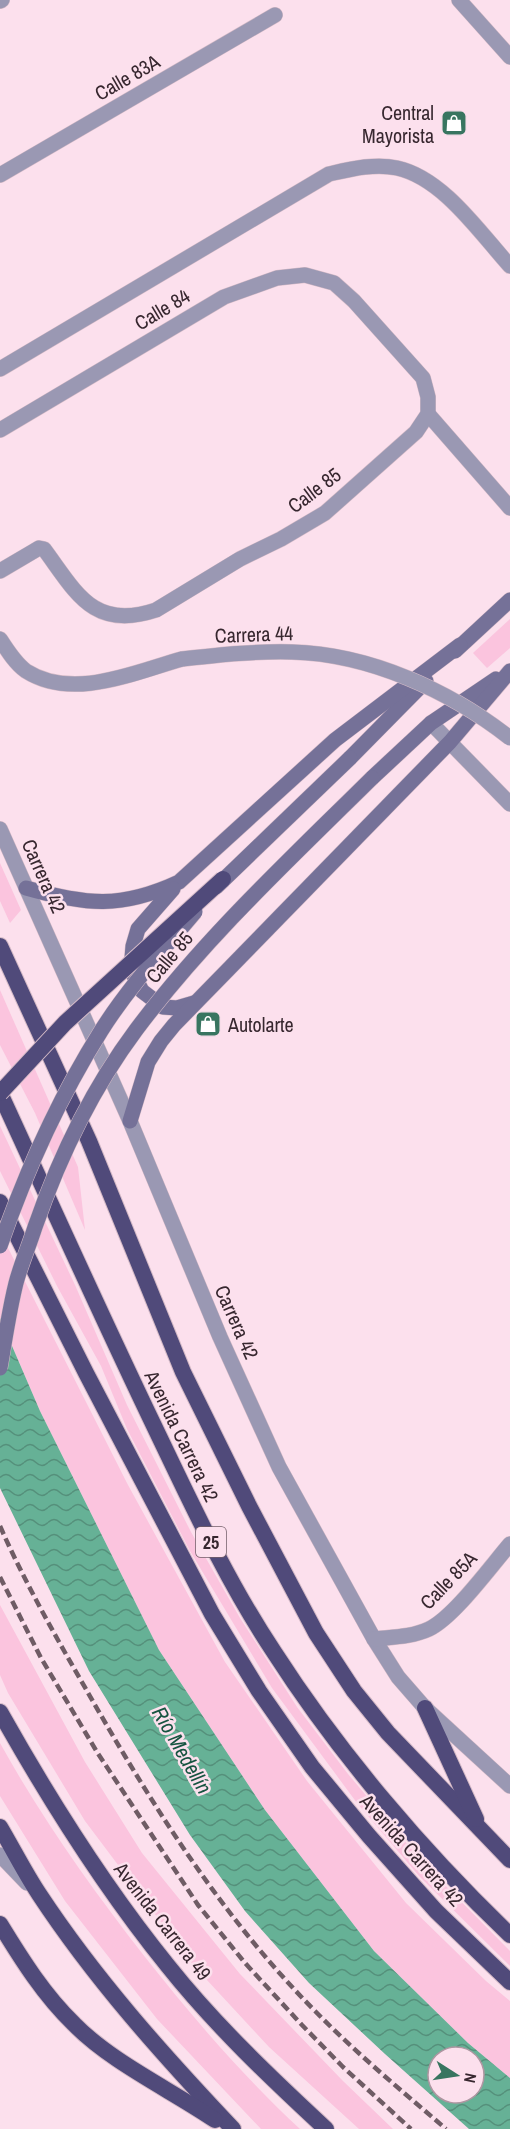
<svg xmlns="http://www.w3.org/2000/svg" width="510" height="2129" font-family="'Archivo Narrow',sans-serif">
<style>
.grass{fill:#fbc4de}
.water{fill:url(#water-waves);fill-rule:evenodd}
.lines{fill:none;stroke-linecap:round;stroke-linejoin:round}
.minor-casing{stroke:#d5bbc7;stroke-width:16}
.secondary-casing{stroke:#d5bbc7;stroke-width:16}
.trunk-casing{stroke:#d5bbc7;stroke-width:18}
.minor{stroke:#9a98b3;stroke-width:15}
.secondary{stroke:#757198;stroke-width:15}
.trunk{stroke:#504a7a;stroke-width:16}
.rail{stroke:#6f5c65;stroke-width:4.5;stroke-dasharray:9 4.5;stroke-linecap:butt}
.minor-bridge-casing{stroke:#d5bbc7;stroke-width:16;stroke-linecap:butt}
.secondary-bridge-casing{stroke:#d5bbc7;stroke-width:16;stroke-linecap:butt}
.trunk-bridge-casing{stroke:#d5bbc7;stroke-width:18;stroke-linecap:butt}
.minor-bridge{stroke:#9a98b3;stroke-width:15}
.secondary-bridge{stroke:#757198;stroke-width:15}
.trunk-bridge{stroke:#504a7a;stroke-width:16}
.labels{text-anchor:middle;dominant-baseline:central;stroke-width:5;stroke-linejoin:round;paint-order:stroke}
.shield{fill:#fce0ed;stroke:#725e68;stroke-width:1.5}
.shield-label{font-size:18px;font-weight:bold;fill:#37272f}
.street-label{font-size:20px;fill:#37272f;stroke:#fce0ed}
.poi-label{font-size:20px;fill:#37272f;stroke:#fce0ed;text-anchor:end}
.water-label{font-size:21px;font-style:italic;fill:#175441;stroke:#fce0ed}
</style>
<defs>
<pattern id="water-waves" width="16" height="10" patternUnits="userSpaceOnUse" patternTransform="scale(1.5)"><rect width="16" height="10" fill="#66b196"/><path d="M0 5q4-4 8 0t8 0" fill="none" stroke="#55907b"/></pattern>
</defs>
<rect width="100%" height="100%" fill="#fce0ed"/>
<!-- grass -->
<g class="grass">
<polygon points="510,619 510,648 487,668 473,653"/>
<polygon points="0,863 21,910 10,923 0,901"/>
<polygon points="0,990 78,1167 85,1230 35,1113 0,1045"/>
<polygon points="0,1126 75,1285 127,1405 191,1532 240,1618 297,1707 348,1774 424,1864 510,1951 510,1966 419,1876 357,1803 272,1688 190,1551 127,1429 101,1366 57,1286 0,1171"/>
<polygon points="0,1232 128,1485 225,1662 307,1781 406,1903 486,1981 510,2001 510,2078 468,2043 374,1951 265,1810 159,1650 40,1411 0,1318"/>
<polygon points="0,1605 85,1762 142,1853 240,1974 343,2081 393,2129 359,2129 269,2047 194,1966 85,1821 8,1693 0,1675"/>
<path d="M0,1743C42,1819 92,1889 145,1957C193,2018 243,2076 300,2129H261L157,2019L65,1901L0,1796Z"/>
</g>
<!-- water -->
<path class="water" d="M0,1318L40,1411L159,1650L265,1810L374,1951L468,2043L510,2078V2129H469L385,2054L309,1983L245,1911L190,1835L89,1671L0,1488ZM438,2057H474V2093H438Z"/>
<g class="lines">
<!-- minor casing -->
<g class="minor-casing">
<g id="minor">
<polyline points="459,0 510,57"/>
<polyline points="0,1 2,0"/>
<polyline points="0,175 275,15"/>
<path d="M0,369L329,174C351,169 375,163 397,168C443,178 480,233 510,266"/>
<polyline points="428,414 510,508"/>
<path d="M0,430L224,297L277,278L305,275L334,283L354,301L423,378L428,397V414L416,432L325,513L281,539L240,559L156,610C93,631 76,592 44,549L39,548L34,551L0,571"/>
<path d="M0,639C7,650 15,663 26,671C73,701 135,672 182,659"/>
<polyline points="431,723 510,804"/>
<polyline points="0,829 130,1121 220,1337 279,1467 374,1639 398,1677 425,1708 510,1786"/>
<path d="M374,1639C392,1637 412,1637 429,1629C454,1617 491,1566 510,1544"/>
<polyline points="0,1855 27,1883"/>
</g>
</g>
<!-- secondary casing -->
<g class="secondary-casing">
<g id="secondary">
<polyline points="455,651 510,600"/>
<polyline points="350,758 426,681"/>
<polyline points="372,778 431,723 496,679"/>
<path d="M26,888C86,905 121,909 179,882L335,740L460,645"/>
<polyline points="173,889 138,929 133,946 131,970 142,991 163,1007 177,1008 194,1003"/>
<polyline points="130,1121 148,1062 161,1041 174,1025 450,742 510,671"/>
</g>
</g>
<!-- trunk casing -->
<g class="trunk-casing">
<g id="trunk">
<polyline points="0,946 89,1141 183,1372 249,1506 316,1633 354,1691 388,1733 510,1860"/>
<path d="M0,1093C52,1206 103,1320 157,1432C193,1507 228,1583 274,1652C339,1753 423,1852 510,1935"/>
<polyline points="0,1202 86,1373 212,1614 259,1691 312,1767 369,1836 436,1911 510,1982"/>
<polyline points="425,1708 476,1819"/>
<path d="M0,1712C50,1801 104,1887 168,1966C215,2025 271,2078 326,2129"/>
<path d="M0,1827C13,1849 25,1873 39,1894C95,1979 163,2055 233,2129"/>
<path d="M0,1924C22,1960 44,1995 74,2024C111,2062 171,2090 215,2120"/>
</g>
</g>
<!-- minor -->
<use href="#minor" class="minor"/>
<!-- secondary -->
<use href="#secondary" class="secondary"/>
<!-- trunk -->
<use href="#trunk" class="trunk"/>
<!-- rail -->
<g class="rail">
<path d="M0,1526C25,1583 56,1637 87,1691C152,1805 222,1917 315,2011C356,2053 402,2091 446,2129"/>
<polyline points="0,1577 41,1658 97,1752 198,1905 245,1963 302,2025 343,2067 411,2129"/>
</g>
<!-- minor-bridge casing -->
<g class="minor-bridge-casing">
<path id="minor-bridge" d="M182,659C219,655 255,651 292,652C370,654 450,691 510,738"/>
</g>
<!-- secondary-bridge casing -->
<g class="secondary-bridge-casing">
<g id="secondary-bridge">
<polyline points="216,887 350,758"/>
<path d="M0,1246C26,1171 59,1098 101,1031C128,988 163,950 195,912"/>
<path d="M0,1368C5,1340 9,1311 16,1283C21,1264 29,1246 35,1227C59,1158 92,1089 136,1030C205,938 290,859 372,778"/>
</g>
</g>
<!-- trunk-bridge casing -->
<g class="trunk-bridge-casing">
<polyline id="trunk-bridge" points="0,1093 65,1023 223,879"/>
</g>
<!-- minor-bridge -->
<use href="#minor-bridge" class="minor-bridge"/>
<!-- secondary-bridge -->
<use href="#secondary-bridge" class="secondary-bridge"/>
<!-- trunk-bridge -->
<use href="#trunk-bridge" class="trunk-bridge"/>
</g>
<!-- icons -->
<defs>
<g id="shop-square" transform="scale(1.35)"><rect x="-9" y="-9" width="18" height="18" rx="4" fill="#387560" stroke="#fce0ed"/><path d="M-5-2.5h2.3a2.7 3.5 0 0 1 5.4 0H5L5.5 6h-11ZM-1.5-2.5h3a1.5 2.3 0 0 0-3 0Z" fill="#fff"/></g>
</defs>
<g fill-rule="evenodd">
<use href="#shop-square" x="454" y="123"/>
<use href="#shop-square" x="208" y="1024"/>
</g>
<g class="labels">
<!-- shield labels -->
<rect class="shield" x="196" y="1527" width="30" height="30" rx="4.5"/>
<g class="shield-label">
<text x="211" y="1542">25</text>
</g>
<!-- street labels -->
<g class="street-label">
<text transform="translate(127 77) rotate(-30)">Calle 83A</text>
<text transform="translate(162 309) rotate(-31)">Calle 84</text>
<text transform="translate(314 490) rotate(-37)">Calle 85</text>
<text transform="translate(254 634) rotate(-2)">Carrera 44</text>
<text transform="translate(44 876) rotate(66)">Carrera 42</text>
<text transform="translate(169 957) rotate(-50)">Calle 85</text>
<text transform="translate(237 1322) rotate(66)">Carrera 42</text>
<text transform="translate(182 1436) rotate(64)">Avenida Carrera 42</text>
<text transform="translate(448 1580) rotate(-46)">Calle 85A</text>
<text transform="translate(412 1850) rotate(48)">Avenida Carrera 42</text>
<text transform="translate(163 1921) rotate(52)">Avenida Carrera 49</text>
</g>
<!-- poi labels -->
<g class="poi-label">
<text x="434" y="112">Central<tspan x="434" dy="23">Mayorista</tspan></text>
<text x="228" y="1024" text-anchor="start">Autolarte</text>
</g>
<!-- water labels -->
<g class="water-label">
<text transform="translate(182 1750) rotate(60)">Río Medellín</text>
</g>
</g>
<!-- north arrow -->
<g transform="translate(456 2075) rotate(102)"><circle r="28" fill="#fce0ed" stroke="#ad96a1" stroke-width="1.5"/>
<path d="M0-4.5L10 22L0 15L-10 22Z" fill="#387560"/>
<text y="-9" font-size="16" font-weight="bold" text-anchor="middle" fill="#37272f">N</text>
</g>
</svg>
